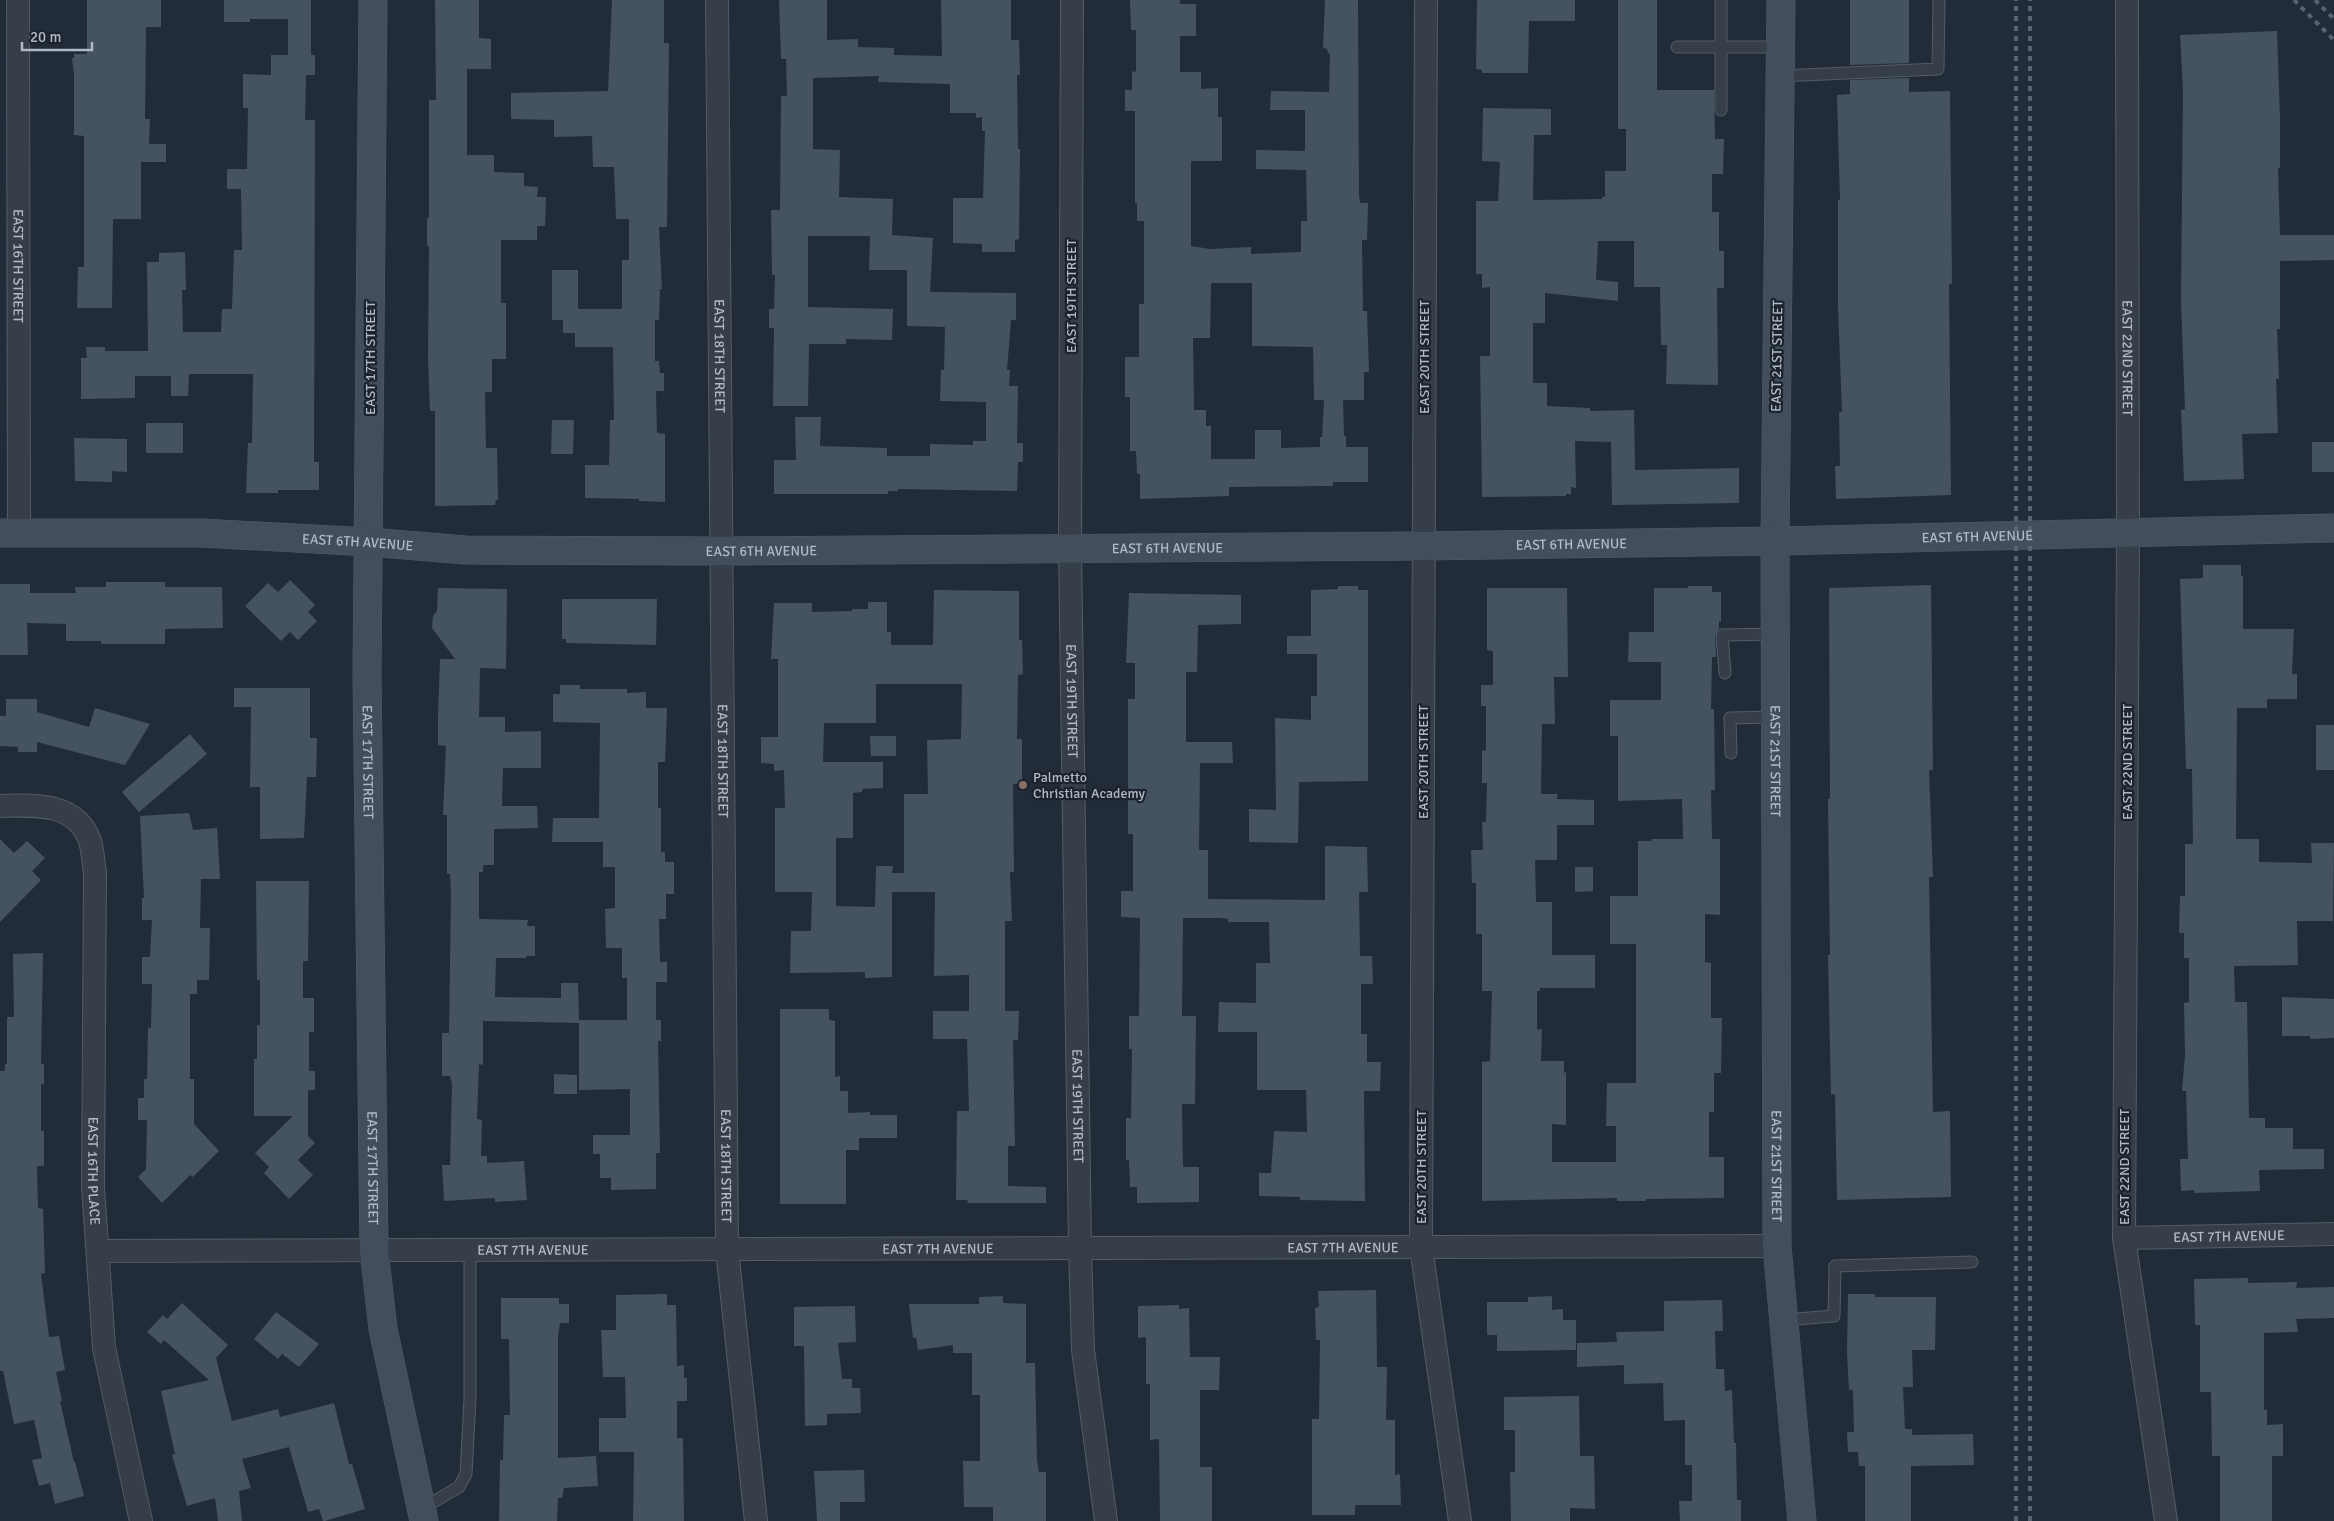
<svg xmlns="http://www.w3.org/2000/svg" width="2334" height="1521" font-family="Signika,sans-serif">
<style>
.building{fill:#455260;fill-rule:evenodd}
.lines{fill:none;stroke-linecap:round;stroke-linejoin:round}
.lane-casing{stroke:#535c67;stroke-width:13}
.street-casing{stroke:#535c67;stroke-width:24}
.secondary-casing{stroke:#535c67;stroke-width:29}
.lane{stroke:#353e49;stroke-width:11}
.street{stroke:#353e49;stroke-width:22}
.secondary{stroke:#434e5c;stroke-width:28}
.rail{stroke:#576370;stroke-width:4;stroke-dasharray:5 5;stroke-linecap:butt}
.education-dot{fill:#8d6e63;stroke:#1b232e;stroke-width:2}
.labels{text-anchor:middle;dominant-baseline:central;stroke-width:4.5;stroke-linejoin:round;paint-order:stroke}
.street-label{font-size:14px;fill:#b0b9c5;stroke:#1b232e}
.poi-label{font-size:14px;fill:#b0b9c5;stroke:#1b232e;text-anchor:start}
</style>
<rect width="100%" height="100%" fill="#222c39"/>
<!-- building -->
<g class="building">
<polygon points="87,0 161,0 161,27 146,27 145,119 150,119 149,144 166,144 166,162 141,162 141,219 113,219 112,308 77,308 78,267 84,267 84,136 74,135 74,74 72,58 74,58 74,54 87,54"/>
<polygon points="224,0 311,0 311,55 315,55 315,75 306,75 305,120 315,120 314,462 319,462 319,490 278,490 278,493 246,493 248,443 252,443 253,374 189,374 188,396 171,396 171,376 135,376 135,398 81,399 81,358 87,358 86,347 105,347 105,351 148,351 147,262 159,262 159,253 185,252 186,290 182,290 183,332 221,332 222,309 232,309 234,250 242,250 241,189 227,189 227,169 247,169 248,108 243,108 243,74 271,75 271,55 288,55 288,19 250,19 250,22 224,22"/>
<polygon points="435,0 479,0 479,38 491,39 491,69 467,69 467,155 494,155 494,172 524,173 524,186 538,187 537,197 546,197 545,226 537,226 537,240 501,240 501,303 506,303 506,359 492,359 492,392 485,392 486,448 497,448 498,500 496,500 495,505 435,506 435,411 430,411 428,359 429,246 427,246 427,218 429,218 429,100 436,100"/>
<polygon points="612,0 664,0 664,43 669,43 667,227 659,227 662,289 660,289 659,320 655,320 655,361 659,361 660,373 664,373 664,391 656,391 657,433 665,434 665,502 639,501 639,499 585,498 585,465 609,465 610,420 614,420 613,347 575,347 575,333 563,333 563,320 552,320 552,270 578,270 578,309 622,309 622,260 629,260 629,219 616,219 614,167 593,167 592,136 554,137 554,120 511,119 511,93 608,91"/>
<polygon points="779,0 827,0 827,40 858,39 858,47 894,48 894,55 942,56 941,0 1011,0 1011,40 1019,40 1020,75 1017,75 1018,149 1020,149 1019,239 1015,240 1015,252 982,252 982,244 953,243 953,198 983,198 985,131 982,131 982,117 976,118 976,113 950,113 950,84 878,82 879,76 813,78 813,149 840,150 839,197 893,199 892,235 933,238 930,292 1016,293 1016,320 1011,320 1007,370 1010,370 1009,386 1018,386 1017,443 1023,443 1023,462 1018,462 1017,491 898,489 898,491 888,491 888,494 774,494 774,460 796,460 795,417 821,417 820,446 887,448 887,456 930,456 930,444 973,445 973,441 986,441 986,402 940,401 941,370 944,370 945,327 907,326 907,270 869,270 870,236 808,236 808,307 893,309 892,340 846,339 846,344 809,344 808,406 773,406 774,328 769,328 769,309 774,309 775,275 772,275 771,210 780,210 781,96 787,96 786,59 781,59"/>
<path d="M1130,0H1180V4H1196V36H1180V72H1201V89L1218,88V117H1222V161H1191V246L1210,249L1251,247V254L1301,252V221H1307L1306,170L1256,169V150L1305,151V110H1270L1271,91L1329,92L1330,54L1328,53L1327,49L1323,48L1325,0H1358L1359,195L1360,203H1368L1367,240H1362L1363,311H1367L1369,372H1364V400H1343L1344,436H1346V447H1368V482H1333V486L1229,487V496L1140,499V474H1137L1136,451H1130V397H1125V357H1139V304H1144V221H1137V203H1135V111H1125V90H1132V71L1136,72V30H1131ZM1211,283H1252V346L1313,347L1314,400H1324L1322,437H1320V447L1281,448V430H1255V459H1211V426H1206V410H1194L1193,338H1210Z"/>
<polygon points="1477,0 1575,0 1575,21 1529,21 1528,73 1482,73 1482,70 1476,69"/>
<polygon points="1618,0 1657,0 1657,90 1714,90 1715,139 1724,139 1723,174 1712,174 1712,212 1719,212 1719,251 1724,251 1724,288 1717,288 1718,385 1666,384 1667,345 1661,345 1660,287 1634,287 1634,241 1598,241 1596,280 1618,282 1618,301 1545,293 1545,323 1533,323 1533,383 1547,383 1547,406 1590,408 1590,411 1634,410 1635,470 1739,468 1739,503 1612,505 1611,442 1575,441 1576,488 1571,487 1571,494 1566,494 1566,496 1482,497 1480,356 1490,356 1490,287 1482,288 1482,274 1476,274 1476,201 1498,201 1500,162 1482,161 1483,108 1551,109 1551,135 1534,135 1533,200 1602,199 1602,197 1605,197 1605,171 1626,171 1626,129 1618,129"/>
<polygon points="1850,0 1909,0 1909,63 1850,65"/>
<polygon points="2277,31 2280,118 2280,168 2278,168 2280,235 2334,235 2334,260 2280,261 2280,329 2277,329 2279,379 2276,379 2278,433 2242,434 2244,479 2184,481 2181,410 2185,409 2181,302 2183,90 2180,35"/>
<polygon points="1909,78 1909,92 1950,91 1952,284 1949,284 1951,495 1836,499 1835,466 1840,466 1839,412 1842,412 1838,307 1838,200 1840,200 1837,95 1850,94 1850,80"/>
<polygon points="552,420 574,420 573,454 551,454"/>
<rect x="146" y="423" width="37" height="30"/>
<polygon points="74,438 127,439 127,472 112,471 112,482 75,481"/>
<rect x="2312" y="442" width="22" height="30"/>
<polygon points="2203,565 2241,565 2241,576 2243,576 2243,629 2294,629 2292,674 2297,674 2297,699 2267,699 2267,708 2237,708 2236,839 2259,839 2259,862 2312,863 2311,843 2334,843 2333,921 2297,921 2298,965 2234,966 2235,1002 2247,1002 2249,1118 2265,1118 2265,1128 2293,1128 2293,1149 2324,1149 2324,1169 2259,1170 2260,1191 2194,1193 2194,1190 2181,1191 2180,1159 2188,1159 2186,1091 2182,1091 2185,1055 2184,1003 2189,1002 2189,958 2184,958 2184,933 2179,933 2180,896 2185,896 2185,844 2193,844 2192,769 2186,769 2180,579 2203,578"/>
<polygon points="290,580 315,605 308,612 317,621 298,640 290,632 281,641 245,606 268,583 278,592"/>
<polygon points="106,582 165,582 165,587 222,587 223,628 165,629 165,644 101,644 101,641 66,641 66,624 27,623 28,655 0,655 0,584 30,584 30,593 76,593 75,587 106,587"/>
<polygon points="1931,585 1933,770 1929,770 1933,877 1929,877 1933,1112 1950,1111 1951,1197 1837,1200 1835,1094 1831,1095 1828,955 1830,955 1828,799 1830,799 1829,588"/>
<polygon points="1338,586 1358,586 1358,590 1368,590 1368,781 1299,782 1298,843 1249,842 1249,809 1276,810 1275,718 1311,720 1311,696 1317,696 1317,654 1287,654 1287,636 1311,636 1311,590 1338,589"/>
<polygon points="1688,586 1712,586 1712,592 1721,592 1721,622 1719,621 1719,628 1715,635 1716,657 1712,657 1711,709 1714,709 1715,790 1711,790 1712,839 1720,839 1720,915 1705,914 1705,962 1711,963 1711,1018 1722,1018 1721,1073 1714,1073 1714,1112 1709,1112 1709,1157 1724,1157 1724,1198 1646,1199 1646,1201 1617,1201 1617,1198 1482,1201 1482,1062 1490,1061 1492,991 1482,991 1482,934 1476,934 1476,883 1472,883 1471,850 1483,850 1482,822 1486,822 1487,783 1482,783 1482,750 1486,751 1486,706 1481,706 1481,685 1493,685 1493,651 1487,650 1487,588 1567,588 1568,677 1554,677 1555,724 1542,724 1541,794 1558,794 1557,799 1594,800 1594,825 1557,825 1557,860 1535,860 1536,902 1552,902 1552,955 1595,955 1595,988 1540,988 1540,991 1537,991 1537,1030 1542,1029 1541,1061 1564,1061 1564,1073 1566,1072 1566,1125 1552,1124 1552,1162 1616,1162 1616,1126 1606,1126 1607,1083 1636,1083 1636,944 1610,944 1610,896 1638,896 1638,841 1651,841 1652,839 1683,839 1682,799 1618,801 1618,736 1610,736 1610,700 1661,700 1661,662 1628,662 1629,632 1654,632 1654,588 1688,588"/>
<polygon points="438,588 507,589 506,669 480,668 479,717 505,717 505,732 541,731 541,768 503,768 502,806 537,806 538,828 494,829 494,865 483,865 483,872 479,872 479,919 528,920 527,926 535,926 535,956 526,956 526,958 496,958 495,997 561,998 561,983 578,983 579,1020 627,1020 627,978 622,978 622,948 606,948 605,909 615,908 615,867 603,867 603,842 552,842 553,818 599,818 600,723 553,722 553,694 560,694 560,685 580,685 580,689 627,689 627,693 646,692 646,708 667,708 665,762 658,762 658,808 661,808 661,852 665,852 665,862 674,862 674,894 666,894 666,919 659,919 660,962 667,962 667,982 656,982 656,1020 661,1020 661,1041 658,1041 660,1153 656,1153 656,1189 611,1190 611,1178 600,1178 600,1154 593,1154 593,1135 630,1135 630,1089 579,1090 579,1023 483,1021 483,1065 479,1064 477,1119 482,1120 481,1156 487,1156 487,1163 524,1161 527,1200 495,1202 495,1198 444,1201 442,1165 450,1165 452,1084 450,1076 442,1076 442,1033 449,1033 451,893 450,874 447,874 447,815 443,815 446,746 438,745 438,716 440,659 455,659 432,628 433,616 437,611"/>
<path d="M934,590L1019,591V640H1022L1023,674L1018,675L1017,739H1022V784H1013L1014,872H1010L1012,921H1005V1011H1019L1018,1040H1013L1015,1146H1008V1186L1046,1187V1203H967L968,1200H956L957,1111H969L967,1039H933V1011H969V975L934,976L935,892H892V977L865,978V972L790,973L791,931H811L812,892H775V808H785L784,770L774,771V764L761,763V737H778V659H771L774,603H812V612L852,611V609H868V602H887V632H891V645H933ZM876,684H962L961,739L927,740L928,794H904V873H892L893,866H876L875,907L836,906V838H853V793L862,792V789L883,788V762H823L824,723H876Z"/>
<polygon points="1129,593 1241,595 1241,624 1198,625 1197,672 1186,672 1186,742 1232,742 1233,763 1200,763 1199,850 1208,850 1208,899 1325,900 1325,846 1367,847 1368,892 1359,892 1360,956 1372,956 1373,984 1361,984 1361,1034 1367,1034 1367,1062 1381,1062 1380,1091 1364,1091 1365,1201 1300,1200 1300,1197 1259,1196 1259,1173 1271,1173 1274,1131 1307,1132 1306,1090 1257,1090 1257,1032 1218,1032 1219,1002 1256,1003 1256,963 1270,963 1269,922 1228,922 1228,919 1220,918 1183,918 1182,1016 1196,1016 1195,1104 1182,1104 1183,1167 1199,1167 1199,1202 1137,1203 1137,1187 1130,1187 1129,1160 1126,1160 1126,1118 1131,1118 1132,1049 1129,1049 1129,1016 1139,1016 1140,918 1121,917 1121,891 1133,891 1133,834 1128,834 1128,699 1135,699 1135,663 1126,663"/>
<polygon points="562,599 657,599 656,645 566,643 566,639 562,639"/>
<polygon points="234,688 310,688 310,738 317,738 316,777 307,777 304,838 260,839 260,787 250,787 251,707 234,707"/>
<polygon points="6,699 37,699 37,712 89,727 95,708 150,724 125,765 37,742 37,752 18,752 18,747 0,746 0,716 6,716"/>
<rect x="2316" y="725" width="18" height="45"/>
<polygon points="190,734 207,754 139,812 122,792"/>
<polygon points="870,736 896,736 896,756 871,756"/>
<polygon points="189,813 193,830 217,828 220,879 201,879 200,928 210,928 209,980 197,980 197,994 190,994 190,1079 194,1079 194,1124 219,1151 193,1177 190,1175 162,1203 138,1177 146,1169 147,1120 138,1120 138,1098 144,1098 144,1079 147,1079 148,1028 151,1028 152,984 142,984 142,957 150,957 152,920 142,920 142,898 144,898 140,816"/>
<polygon points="0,839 14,853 27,841 45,858 32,871 41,880 0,922"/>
<polygon points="1575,867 1593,867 1593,891 1575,892"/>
<polygon points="256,881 309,881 308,961 303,961 303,998 314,998 314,1032 309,1032 309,1071 315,1071 315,1090 308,1090 308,1136 315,1143 298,1160 313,1175 289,1199 264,1173 269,1167 255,1153 293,1116 254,1116 254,1059 257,1059 257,1025 260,1025 260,980 257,980"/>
<polygon points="43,953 41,1064 44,1064 44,1084 41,1084 41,1131 44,1131 44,1166 37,1166 38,1208 43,1209 45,1273 41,1274 49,1337 59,1336 65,1370 56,1372 62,1401 60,1401 74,1462 75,1462 84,1496 55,1504 50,1483 39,1486 32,1460 42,1458 34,1420 14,1424 3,1371 0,1371 0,1071 5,1071 5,1064 7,1064 7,1017 14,1017 13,954"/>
<polygon points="2282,997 2334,999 2334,1038 2310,1039 2310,1036 2282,1036"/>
<polygon points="780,1009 829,1009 829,1020 835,1021 835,1077 840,1076 840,1091 848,1091 848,1113 870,1112 870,1115 897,1115 897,1138 859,1138 859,1150 846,1150 846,1204 780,1204"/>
<polygon points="554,1074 577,1075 577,1094 554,1094"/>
<polygon points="2248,1278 2248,1283 2297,1282 2296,1288 2334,1287 2334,1318 2296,1319 2298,1332 2264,1333 2264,1410 2267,1410 2267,1425 2283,1424 2283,1456 2272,1456 2272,1521 2220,1521 2220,1456 2212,1456 2211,1392 2200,1392 2200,1325 2195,1325 2194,1279"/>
<polygon points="1376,1290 1377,1367 1387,1367 1386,1420 1395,1420 1395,1475 1400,1474 1401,1505 1355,1505 1355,1515 1312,1515 1312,1419 1319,1419 1320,1340 1316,1340 1315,1308 1319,1307 1318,1291"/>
<polygon points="667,1294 667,1305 676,1305 677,1366 684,1365 684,1378 687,1378 687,1401 677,1401 677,1438 683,1438 684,1521 633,1521 634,1452 599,1452 599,1418 626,1418 625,1377 603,1377 601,1330 616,1330 616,1295"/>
<polygon points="1848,1294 1875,1294 1875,1297 1936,1297 1935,1350 1912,1350 1913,1387 1903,1387 1905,1429 1912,1429 1912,1435 1973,1434 1974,1465 1911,1466 1911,1521 1865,1521 1865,1466 1859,1466 1858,1452 1848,1452 1847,1432 1854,1432 1853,1390 1849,1390 1847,1352"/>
<polygon points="1003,1296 1003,1303 1026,1304 1026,1363 1035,1363 1037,1460 1039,1472 1046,1472 1046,1521 993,1521 993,1507 964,1507 963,1461 980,1461 980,1395 972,1395 972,1353 953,1353 953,1345 918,1350 916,1337 913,1338 909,1304 979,1304 979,1297"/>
<polygon points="1552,1296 1552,1310 1563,1309 1563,1320 1576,1320 1576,1350 1497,1351 1497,1335 1487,1335 1487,1302 1528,1302 1528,1297"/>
<polygon points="501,1298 559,1298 559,1304 569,1304 569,1323 560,1323 558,1336 558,1458 596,1456 598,1486 564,1488 562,1498 558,1498 557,1521 499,1521 500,1460 503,1460 504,1415 510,1415 509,1339 501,1339"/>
<polygon points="1722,1300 1723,1331 1715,1331 1716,1369 1724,1369 1725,1391 1732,1390 1734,1443 1736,1443 1737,1500 1741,1500 1741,1521 1680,1521 1679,1501 1692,1501 1692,1465 1685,1465 1685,1420 1664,1421 1663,1383 1624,1384 1624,1365 1577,1367 1577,1343 1617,1342 1616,1332 1664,1331 1664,1301"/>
<polygon points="182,1303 228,1345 216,1358 232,1421 278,1409 280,1417 334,1403 349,1464 352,1464 365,1509 325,1521 323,1521 319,1509 308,1512 289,1447 242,1459 251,1488 239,1491 242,1521 218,1521 215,1498 187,1506 172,1455 175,1454 161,1391 209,1380 164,1340 161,1344 147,1332 163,1315 167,1319"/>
<polygon points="1179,1305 1179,1309 1189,1308 1190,1357 1220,1357 1219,1390 1200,1390 1200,1467 1212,1467 1212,1521 1160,1521 1159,1439 1150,1440 1150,1384 1146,1384 1146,1337 1138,1338 1138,1306"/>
<polygon points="855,1306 856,1342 838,1343 842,1379 852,1379 852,1388 860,1388 861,1413 827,1414 827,1425 805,1426 804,1346 794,1346 794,1307"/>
<polygon points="276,1312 319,1344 299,1367 282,1354 278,1359 254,1339"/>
<polygon points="1579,1396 1580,1456 1594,1456 1595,1509 1570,1508 1570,1521 1511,1521 1510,1472 1515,1472 1515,1430 1504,1430 1504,1397"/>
<polygon points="864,1470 865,1502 840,1502 840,1521 817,1521 814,1471"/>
</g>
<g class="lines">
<!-- lane casing -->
<g class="lane-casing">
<g id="lane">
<polyline points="1721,0 1721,110"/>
<polyline points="1677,47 1781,47"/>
<polyline points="1780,76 1938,69 1939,0"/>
<polyline points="1725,673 1722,635 1775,634"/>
<polyline points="1731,753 1730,718 1775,717"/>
<polyline points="1784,1320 1834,1316 1835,1266 1972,1262"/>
<polyline points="421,1505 435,1501 459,1487 466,1474 470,1399 470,1250"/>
</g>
</g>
<!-- street casing -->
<g class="street-casing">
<g id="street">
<path id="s1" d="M18,0L19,532"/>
<path id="s2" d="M717,0L727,1250L756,1521"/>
<path id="s3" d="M1072,0L1070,548L1080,1248L1083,1350L1106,1521"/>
<polyline points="1426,0 1421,1247 1460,1521"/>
<path id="s4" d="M2127,0L2128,533L2124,1238L2166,1521"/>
<path id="s5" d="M0,806C35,805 76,802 90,841C93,851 93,862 95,872L93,1187L104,1348L141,1521"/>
<path id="s6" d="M2124,1238L2334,1234"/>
<path id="s7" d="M99,1251L1777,1246"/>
</g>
</g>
<!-- secondary casing -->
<g class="secondary-casing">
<g id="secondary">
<path id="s8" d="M373,0L367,673L374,1250L383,1329L424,1521"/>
<path id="s9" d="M1781,0L1775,541L1777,1246L1802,1521"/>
<path id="s10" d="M0,533H201L369,542L465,550L720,551L1423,546L1775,541L2334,528"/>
</g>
</g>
<!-- lane -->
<use href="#lane" class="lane"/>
<!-- street -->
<use href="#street" class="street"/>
<!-- secondary -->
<use href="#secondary" class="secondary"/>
<!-- rail -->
<g class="rail">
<polyline points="2294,0 2334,40"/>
<polyline points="2315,0 2334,19"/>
<polyline points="2016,1521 2016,0"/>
<polyline points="2030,1521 2030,0"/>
</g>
</g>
<!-- markers -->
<circle class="education-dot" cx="1023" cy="785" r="5"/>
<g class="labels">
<!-- street labels -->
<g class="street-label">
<text stroke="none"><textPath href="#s1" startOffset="266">EAST 16TH STREET</textPath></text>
<text transform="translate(1071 296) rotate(-90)">EAST 19TH STREET</text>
<text stroke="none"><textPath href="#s2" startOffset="356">EAST 18TH STREET</textPath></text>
<text transform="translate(1777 356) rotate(-89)">EAST 21ST STREET</text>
<text transform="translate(1424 357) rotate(-90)">EAST 20TH STREET</text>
<text stroke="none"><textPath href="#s4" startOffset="358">EAST 22ND STREET</textPath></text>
<text transform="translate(370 358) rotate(-90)">EAST 17TH STREET</text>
<text stroke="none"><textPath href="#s10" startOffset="1978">EAST 6TH AVENUE</textPath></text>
<text stroke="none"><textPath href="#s10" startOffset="358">EAST 6TH AVENUE</textPath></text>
<text stroke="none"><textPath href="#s10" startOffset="1572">EAST 6TH AVENUE</textPath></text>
<text stroke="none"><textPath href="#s10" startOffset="1168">EAST 6TH AVENUE</textPath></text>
<text stroke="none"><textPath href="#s10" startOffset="762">EAST 6TH AVENUE</textPath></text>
<text stroke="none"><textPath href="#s3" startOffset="701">EAST 19TH STREET</textPath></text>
<text stroke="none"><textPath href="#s2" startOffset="761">EAST 18TH STREET</textPath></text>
<text stroke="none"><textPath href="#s9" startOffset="761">EAST 21ST STREET</textPath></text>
<text transform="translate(1423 762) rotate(-90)">EAST 20TH STREET</text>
<text transform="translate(2127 762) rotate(-90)">EAST 22ND STREET</text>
<text stroke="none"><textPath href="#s8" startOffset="762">EAST 17TH STREET</textPath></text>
<text stroke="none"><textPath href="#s3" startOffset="1106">EAST 19TH STREET</textPath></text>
<text stroke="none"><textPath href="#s2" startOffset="1166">EAST 18TH STREET</textPath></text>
<text stroke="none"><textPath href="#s9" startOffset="1166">EAST 21ST STREET</textPath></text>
<text transform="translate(1421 1167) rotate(-90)">EAST 20TH STREET</text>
<text transform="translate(2124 1167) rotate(-90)">EAST 22ND STREET</text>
<text stroke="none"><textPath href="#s8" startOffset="1168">EAST 17TH STREET</textPath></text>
<text stroke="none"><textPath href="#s5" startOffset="435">EAST 16TH PLACE</textPath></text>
<text stroke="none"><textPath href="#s6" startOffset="105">EAST 7TH AVENUE</textPath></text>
<text stroke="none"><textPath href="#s7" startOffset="1244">EAST 7TH AVENUE</textPath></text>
<text stroke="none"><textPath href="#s7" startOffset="839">EAST 7TH AVENUE</textPath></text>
<text stroke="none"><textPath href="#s7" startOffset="434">EAST 7TH AVENUE</textPath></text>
</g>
<!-- poi labels -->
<g class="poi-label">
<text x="1033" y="777">Palmetto<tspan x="1033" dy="16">Christian Academy</tspan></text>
</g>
</g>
<!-- scale -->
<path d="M22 42v8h70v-8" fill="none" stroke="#b0b9c5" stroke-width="2.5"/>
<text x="30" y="42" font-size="15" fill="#b0b9c5" stroke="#1b232e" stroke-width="4" paint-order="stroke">20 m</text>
</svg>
